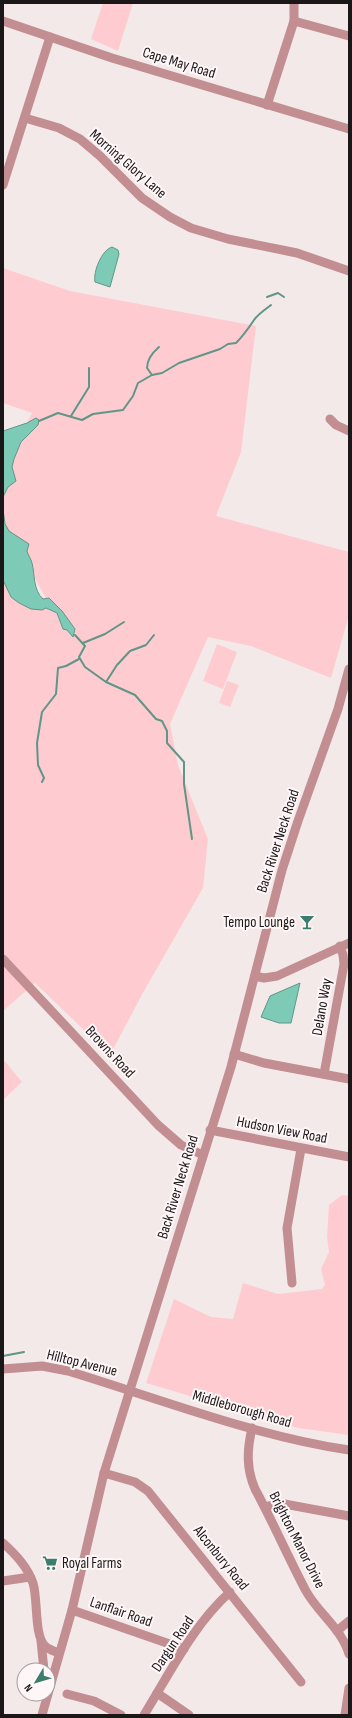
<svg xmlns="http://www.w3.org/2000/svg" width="352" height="1718" font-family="'Sofia Sans Condensed',sans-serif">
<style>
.green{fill:#feccd0}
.water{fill:#7dcbb7;stroke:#609587}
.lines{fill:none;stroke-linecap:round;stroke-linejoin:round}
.stream{stroke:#609587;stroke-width:2}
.minor{stroke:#c28e92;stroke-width:9}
.labels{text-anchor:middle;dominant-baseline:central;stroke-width:4;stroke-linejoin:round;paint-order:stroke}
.street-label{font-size:15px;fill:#1b1718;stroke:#fff6f7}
.poi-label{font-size:15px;fill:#1b1718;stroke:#fff6f7;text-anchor:end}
</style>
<rect width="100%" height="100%" fill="#f3e9e9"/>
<!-- green -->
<g class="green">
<polygon points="103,3 133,3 118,51 91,39"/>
<polygon points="3,268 70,291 256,326 241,452 216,516 349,552 349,615 331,678 251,646 208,637 170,724 178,765 208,839 203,888 144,991 110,1055 35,983 3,1011 3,576 51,608 30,569 3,535 3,480 22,433 32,413 3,403"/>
<polygon points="217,644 237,652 223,689 203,681"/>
<polygon points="227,681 239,685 230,707 219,703"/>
<polygon points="3,1059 22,1082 3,1100"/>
<polygon points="342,1195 349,1196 349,1435 298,1428 146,1383 174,1299 211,1317 233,1319 243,1283 278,1294 322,1289 325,1285 321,1269 329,1252 327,1237 329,1205"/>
</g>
<!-- water -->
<g class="water">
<path d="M112,247L118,250L119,254L110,287L95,282C93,271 102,250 112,247Z"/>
<polygon points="36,418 39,420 38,425 21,442 14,459 12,467 16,481 8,487 3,497 3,431 27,423"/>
<path d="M3,509L5,524L9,531L29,544L27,551C28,555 31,559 32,563C35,575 33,590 43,599L49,598L62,611L75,629L73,637L67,630L63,629L57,613L46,608L42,610L31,609L19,603L11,597L3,580Z"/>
<polygon points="300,983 291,1023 279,1023 261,1017 270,996"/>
</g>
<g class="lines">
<!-- stream -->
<g class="stream">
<polyline points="267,297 278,293 284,297"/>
<path d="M152,375L147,368C147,359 152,353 159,347"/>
<polyline points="71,416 89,387 89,368"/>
<path d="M39,421L58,413L82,420L93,414L123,410L133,396L138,383L152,375L162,373L179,363L220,349L228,344L236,343C243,336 248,329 254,320C258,314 266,309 271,305"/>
<polyline points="75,635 85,646 79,657 85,667 106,682 135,695 156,719 162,721 167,731 167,743 184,762 184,784 192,839"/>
<polyline points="83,643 105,634 124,622"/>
<polyline points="106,682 117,665 130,651 146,645 154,635"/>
<polyline points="42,782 44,778 38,765 37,743 42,712 56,694 58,668 66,666 79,659"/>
<polyline points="3,1356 24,1352"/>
</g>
<!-- minor -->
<g class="minor">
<polyline points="3,21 112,58 349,129"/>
<polyline points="294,21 349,36"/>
<polyline points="267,105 294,21 294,3"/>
<polyline points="25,118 59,128 80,139 100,156 142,198 170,217 191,228 228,239 297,253 349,271"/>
<polyline points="3,185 50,37"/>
<polyline points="330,419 336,425 349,431"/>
<polyline points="3,959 158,1125 181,1145 203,1155"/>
<polyline points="255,976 264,978 277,976 349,943"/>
<polyline points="234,1054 264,1063 349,1079"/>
<polyline points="324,1074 344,964 343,955 340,946"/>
<polyline points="210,1130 349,1157"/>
<polyline points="292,1283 287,1228 301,1149"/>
<path d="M3,1369L42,1366L68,1371C160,1399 255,1436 349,1450"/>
<path d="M252,1428C247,1450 246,1468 255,1489C273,1522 288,1557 306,1591C318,1613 342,1629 349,1654"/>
<polyline points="104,1473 135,1482 148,1491 301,1682"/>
<polyline points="265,1507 279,1503 349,1516"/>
<path d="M3,1543C15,1554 27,1566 33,1583C38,1598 34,1636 45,1646C49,1650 54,1651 59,1653"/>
<polyline points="3,1581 30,1577"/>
<polyline points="72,1610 184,1649"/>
<polyline points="337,1631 349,1621"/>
<polyline points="41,1641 44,1670"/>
<polyline points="157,1693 189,1715"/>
<polyline points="67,1694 94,1701 121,1715"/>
<polyline points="42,1715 72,1610 104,1473 231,1067 282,870 298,821 338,709 349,669"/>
<path d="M144,1715C170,1673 193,1625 230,1592"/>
<polyline points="345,1715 349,1688"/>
</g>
</g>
<!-- icons -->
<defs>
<g id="bar-bare" transform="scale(1.2)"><path d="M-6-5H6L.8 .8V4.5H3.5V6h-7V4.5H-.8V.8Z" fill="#3c7e6e" stroke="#fff6f7" stroke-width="2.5" paint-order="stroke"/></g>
<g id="supermarket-bare" transform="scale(1.2)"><path d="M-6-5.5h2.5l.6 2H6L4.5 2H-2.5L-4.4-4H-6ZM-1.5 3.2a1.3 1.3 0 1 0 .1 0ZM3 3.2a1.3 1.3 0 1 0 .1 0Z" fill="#3c7e6e" stroke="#fff6f7" stroke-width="2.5" paint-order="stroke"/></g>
</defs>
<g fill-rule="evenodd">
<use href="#bar-bare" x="307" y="922"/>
<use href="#supermarket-bare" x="50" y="1563"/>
</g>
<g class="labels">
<!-- street labels -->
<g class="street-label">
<text transform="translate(179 63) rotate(17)">Cape May Road</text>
<text transform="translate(128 164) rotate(41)">Morning Glory Lane</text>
<text transform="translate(278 841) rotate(-72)">Back River Neck Road</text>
<text transform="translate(322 1007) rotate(-80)">Delano Way</text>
<text transform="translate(110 1052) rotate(47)">Browns Road</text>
<text transform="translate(282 1130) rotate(11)">Hudson View Road</text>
<text transform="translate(178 1187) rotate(-73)">Back River Neck Road</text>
<text transform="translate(82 1363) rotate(14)">Hilltop Avenue</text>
<text transform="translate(242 1409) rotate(16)">Middleborough Road</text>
<text transform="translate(297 1540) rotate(63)">Brighton Manor Drive</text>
<text transform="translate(221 1558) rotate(51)">Alconbury Road</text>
<text transform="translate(121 1612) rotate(19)">Lanflair Road</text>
<text transform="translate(173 1644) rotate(-56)">Dargun Road</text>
</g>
<!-- poi labels -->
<g class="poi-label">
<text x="295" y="922">Tempo Lounge</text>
<text x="62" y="1563" text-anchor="start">Royal Farms</text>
</g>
</g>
<!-- border -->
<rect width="352" height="1718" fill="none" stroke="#1b1718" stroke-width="8"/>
<!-- north arrow -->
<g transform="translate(36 1682) rotate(232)"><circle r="19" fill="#fff6f7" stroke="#a49d9e"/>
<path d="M0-3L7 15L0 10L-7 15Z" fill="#3c7e6e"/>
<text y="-6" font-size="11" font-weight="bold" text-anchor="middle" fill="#1b1718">N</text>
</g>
</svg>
